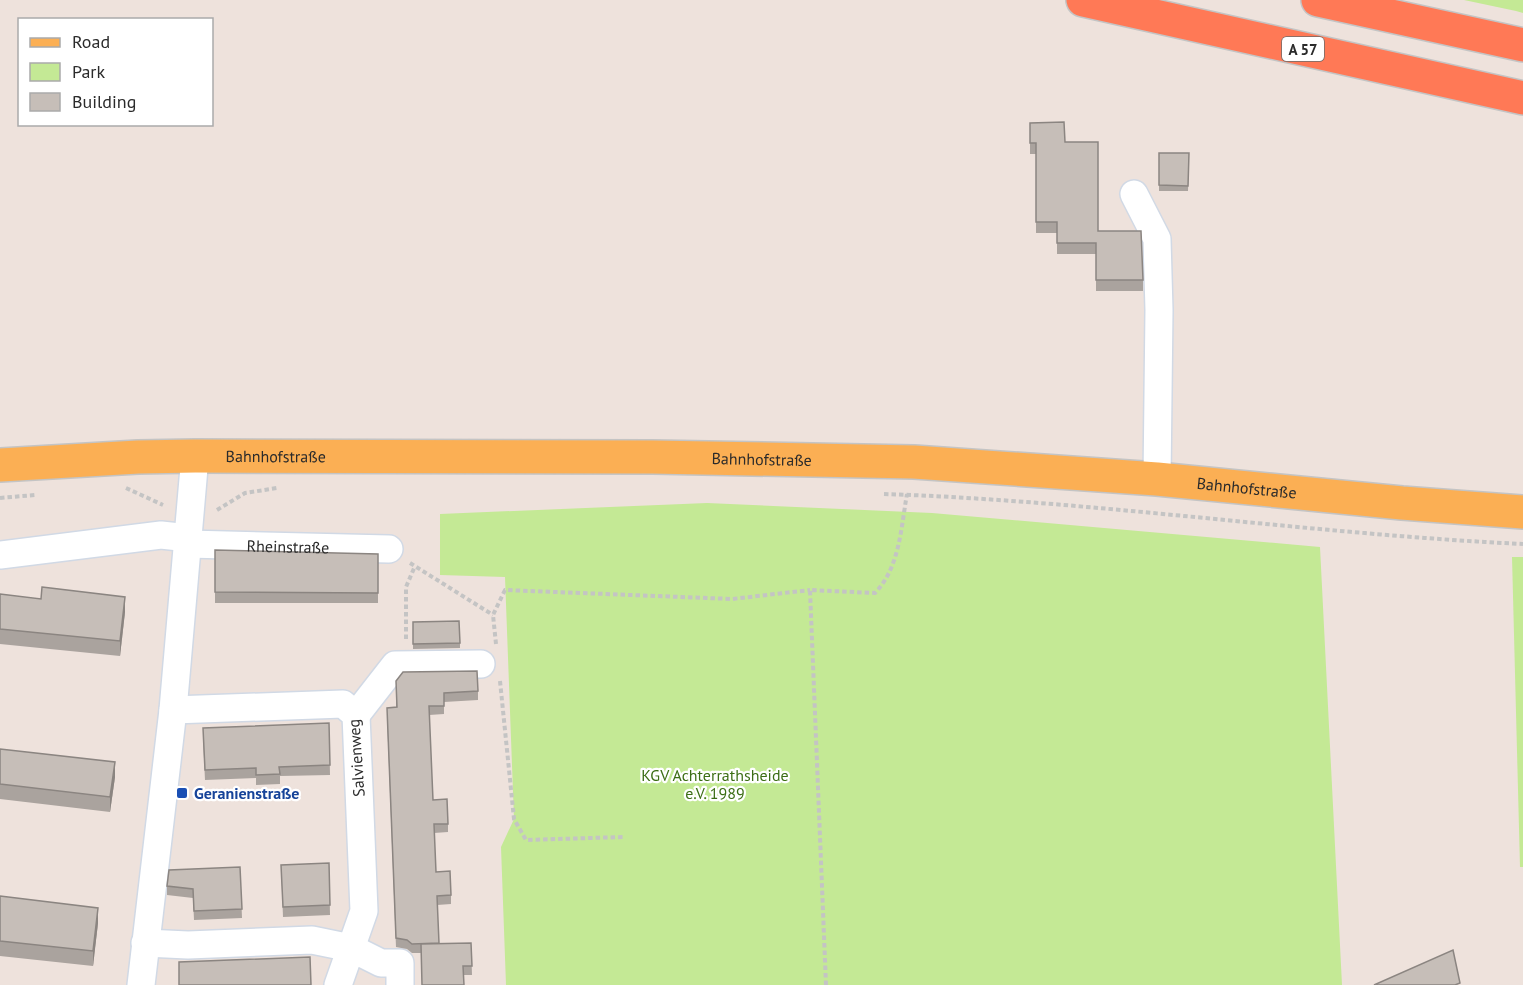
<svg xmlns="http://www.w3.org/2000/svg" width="1523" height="985" font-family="'PT Sans',sans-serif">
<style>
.green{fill:#c4e995}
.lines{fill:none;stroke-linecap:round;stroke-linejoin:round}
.minor-casing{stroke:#d1d9e5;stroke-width:30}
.major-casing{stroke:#c4c4c4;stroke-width:36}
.highway-casing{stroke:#c4c4c4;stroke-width:36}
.path{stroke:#c4c4c4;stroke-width:4;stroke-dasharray:4.5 3;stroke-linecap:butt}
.minor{stroke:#fff;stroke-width:27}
.major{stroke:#fbaf54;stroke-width:33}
.highway{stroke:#ff7956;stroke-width:33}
.wall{fill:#aaa39e}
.shaded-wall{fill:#8b8581}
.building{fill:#c6beb8;stroke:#8b8581;stroke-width:1.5}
.transit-dot{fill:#1a4fb4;stroke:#fff;stroke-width:2}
.labels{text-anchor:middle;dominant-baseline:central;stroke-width:4.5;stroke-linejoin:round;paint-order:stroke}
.shield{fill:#fff;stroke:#6b6b6b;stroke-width:1.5}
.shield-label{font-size:15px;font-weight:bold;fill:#2b2b2b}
.street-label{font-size:16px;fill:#2b2b2b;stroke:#fff}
.park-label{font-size:16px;fill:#3c6e15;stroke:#fff}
.transit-label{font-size:16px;font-weight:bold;fill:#164399;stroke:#fff;text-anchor:start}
</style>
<rect width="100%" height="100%" fill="#eee2dc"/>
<!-- green -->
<g class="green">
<polygon points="1464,0 1523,0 1523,13 1516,11"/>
<polygon points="707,503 932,513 1320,547 1342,985 506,985 501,847 514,819 505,577 440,575 440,514"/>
<polygon points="1512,557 1523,557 1523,867 1520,867"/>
</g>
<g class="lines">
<!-- minor casing -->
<g class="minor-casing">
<g id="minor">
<polyline points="1134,194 1157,239 1159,310 1157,479"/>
<path id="s1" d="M188,544L389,549"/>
<polyline points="0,555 161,535 189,538"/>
<polyline points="356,715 395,665 481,664"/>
<polyline points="145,943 188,945 312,940 351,948 364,911 356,715 343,704 173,710"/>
<polyline points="141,985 173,710 195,456"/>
<polyline points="338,985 351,948 381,963 400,963 400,985"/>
</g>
</g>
<!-- major casing -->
<g class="major-casing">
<g id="major">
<path id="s2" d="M0,465L138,457L195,456L653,457L914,462L1157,479L1402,503L1523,512"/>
</g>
</g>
<!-- highway casing -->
<g class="highway-casing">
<g id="highway">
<polyline points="1083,0 1523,98"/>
<polyline points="1318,0 1523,45"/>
</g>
</g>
<!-- path -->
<g class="path">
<polyline points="126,488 163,505"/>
<path d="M884,494C1097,501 1310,534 1523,544"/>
<polyline points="0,498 35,495"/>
<polyline points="217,510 245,493 277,488"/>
<polyline points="410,563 493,615"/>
<polyline points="406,639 406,587 415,566"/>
<polyline points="496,644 493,615 505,590 732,599 810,590"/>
<polyline points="500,681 514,819 526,840 623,837"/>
<path d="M826,985L810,590L875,593C900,567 901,527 907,494"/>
</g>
<!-- minor -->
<use href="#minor" class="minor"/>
<!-- major -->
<use href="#major" class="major"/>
<!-- highway -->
<use href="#highway" class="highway"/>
</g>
<!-- wall -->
<g class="wall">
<polygon points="1030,123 1065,142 1098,231 1143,280 1143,291 1096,291 1096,254 1057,254 1057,233 1036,233 1036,154 1030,154"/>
<polygon points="1159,153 1189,153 1188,191 1159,191"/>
<polygon points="215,550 378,554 378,603 215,603"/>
<polygon points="0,594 125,612 120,656 0,644"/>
<polygon points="413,622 460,643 460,648 413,649"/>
<polygon points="396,681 478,691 478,700 444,702 444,714 429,715 433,800 448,824 448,832 434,833 436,872 451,895 451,904 437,905 439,944 471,943 472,975 464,975 421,953 412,953 407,949 396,947 387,717 396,707"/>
<polygon points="329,723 330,775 280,776 280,784 256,785 256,778 205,780 203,737"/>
<polygon points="0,749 115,777 110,812 0,799"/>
<polygon points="329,863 330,915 283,917 281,865"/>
<polygon points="240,867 242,918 194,920 193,898 167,895 167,886"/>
<polygon points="0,896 98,923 93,966 0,956"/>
</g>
<!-- shaded-wall -->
<g class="shaded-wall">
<polygon points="125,597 125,612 120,656 120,641"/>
<polygon points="115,762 115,777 110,812 110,797"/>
<polygon points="98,908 98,923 93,966 93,951"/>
</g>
<!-- building -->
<g class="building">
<polygon points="1064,122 1065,142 1098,142 1098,231 1141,231 1143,280 1096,280 1096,243 1057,243 1057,222 1036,222 1036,143 1030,143 1030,123"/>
<polygon points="1159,153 1189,153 1188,186 1159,185"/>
<polygon points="215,550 378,554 378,593 215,592"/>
<polygon points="42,587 125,597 120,641 0,629 0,594 41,599"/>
<polygon points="459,621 460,643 413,644 413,622"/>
<polygon points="477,671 478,691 444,693 444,706 429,706 433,800 447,799 448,824 434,824 436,872 450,871 451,895 437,896 439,943 412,944 407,940 396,938 387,708 397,707 396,681 403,672"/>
<polygon points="329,723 330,765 279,767 280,774 256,775 256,768 205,770 203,728"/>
<polygon points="0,749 115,762 110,797 0,784"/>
<polygon points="329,863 330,905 283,907 281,865"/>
<polygon points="240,867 242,909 194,911 193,889 167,886 169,870"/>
<polygon points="0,896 98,908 93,951 0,941"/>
<polygon points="471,943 472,966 463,966 464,985 422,985 421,944"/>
<polygon points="1453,950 1460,983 1455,985 1374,985"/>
<polygon points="310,957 311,985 179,985 179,962"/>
</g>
<!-- markers -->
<rect class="transit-dot" x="176" y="787" width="12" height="12" rx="3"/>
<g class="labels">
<!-- shield labels -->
<rect class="shield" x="1282" y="37" width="42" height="24" rx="4.5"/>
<g class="shield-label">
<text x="1303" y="49">A 57</text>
</g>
<!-- street labels -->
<g class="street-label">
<text stroke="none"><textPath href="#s2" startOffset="276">Bahnhofstraße</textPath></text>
<text stroke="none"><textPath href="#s2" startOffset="762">Bahnhofstraße</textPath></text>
<text stroke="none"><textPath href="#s2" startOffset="1248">Bahnhofstraße</textPath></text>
<text stroke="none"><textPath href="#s1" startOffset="100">Rheinstraße</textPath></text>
<text transform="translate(356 758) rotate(-94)">Salvienweg</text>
</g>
<!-- park labels -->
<g class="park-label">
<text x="715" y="775">KGV Achterrathsheide<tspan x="715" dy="18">e.V. 1989</tspan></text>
</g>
<!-- transit labels -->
<g class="transit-label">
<text x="194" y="793">Geranienstraße</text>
</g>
</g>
<!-- legend -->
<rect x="18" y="18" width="195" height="108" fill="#ffffff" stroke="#aaaaaa" stroke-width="1.5"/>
<rect x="30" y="38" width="30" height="9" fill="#fbaf54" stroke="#aaaaaa" stroke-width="1.5"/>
<text x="72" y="48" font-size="18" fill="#2b2b2b">Road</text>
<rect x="30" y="63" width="30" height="18" fill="#c4e995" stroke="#aaaaaa" stroke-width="1.5"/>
<text x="72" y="78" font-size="18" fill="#2b2b2b">Park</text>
<rect x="30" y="93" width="30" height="18" fill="#c6beb8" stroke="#aaaaaa" stroke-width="1.5"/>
<text x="72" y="108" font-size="18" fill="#2b2b2b">Building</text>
</svg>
